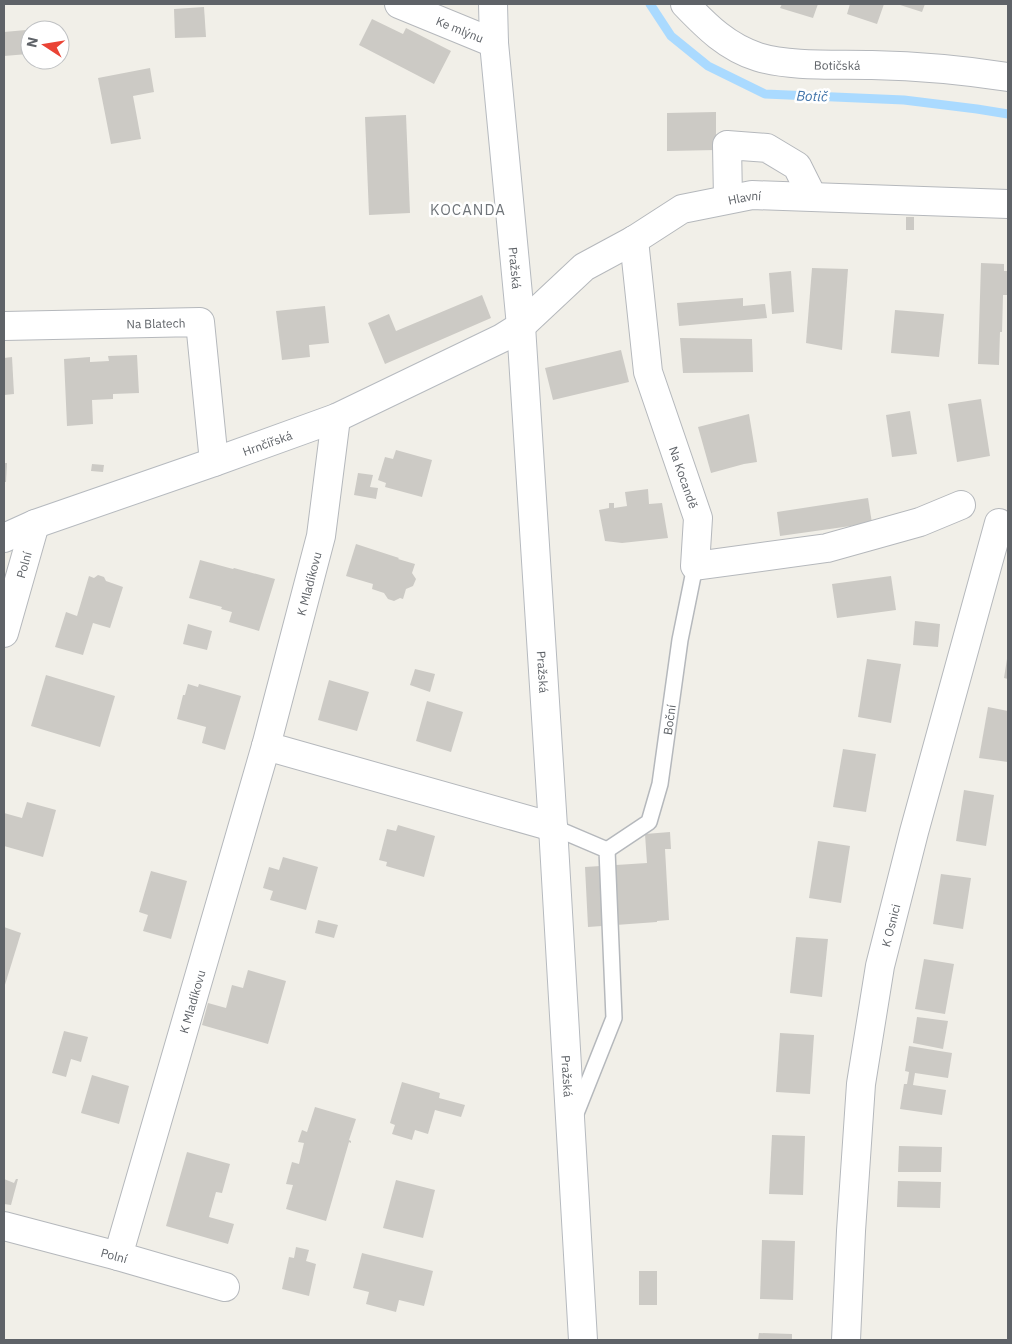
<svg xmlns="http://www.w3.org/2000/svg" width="1012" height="1344" font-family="'IBM Plex Sans',sans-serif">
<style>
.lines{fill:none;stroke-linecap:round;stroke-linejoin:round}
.stream{stroke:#aadaff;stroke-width:9}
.building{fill:#cccac5}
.lane-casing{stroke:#b5b8bc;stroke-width:18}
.street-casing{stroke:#b5b8bc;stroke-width:30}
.secondary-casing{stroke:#b6babf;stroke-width:30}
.lane{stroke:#fff;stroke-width:15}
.street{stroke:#fff;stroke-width:28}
.secondary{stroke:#fff;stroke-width:28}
.labels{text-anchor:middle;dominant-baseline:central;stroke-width:5;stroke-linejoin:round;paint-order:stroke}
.street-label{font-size:12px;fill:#5f6368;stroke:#fff}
.water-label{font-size:14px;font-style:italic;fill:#4174aa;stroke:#fff}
.quarter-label{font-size:15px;letter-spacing:1px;fill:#70757a;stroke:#fff}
</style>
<rect width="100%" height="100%" fill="#f1efe8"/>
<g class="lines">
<!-- stream -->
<polyline class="stream" points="650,4 671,36 708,66 765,94 904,100 977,109 1008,114"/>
</g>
<!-- building -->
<g class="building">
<polygon points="782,4 818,4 813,18 780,8"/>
<polygon points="850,4 884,4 877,24 847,14"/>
<polygon points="897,4 925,4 922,12"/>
<polygon points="204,7 206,37 175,38 174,9"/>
<polygon points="372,19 403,34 406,28 451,51 434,84 359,45"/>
<polygon points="26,30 28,54 4,56 4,32"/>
<polygon points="150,68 154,92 133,96 141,139 111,144 98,78"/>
<polygon points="716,112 716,150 667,151 667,113"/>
<polygon points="406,115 410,213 369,215 365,117"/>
<rect x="906" y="217" width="8" height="13"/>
<polygon points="981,263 1004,264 1004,271 1008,271 1008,295 1003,295 1002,332 1000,332 999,365 978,364"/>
<polygon points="812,268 848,269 842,350 806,343"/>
<polygon points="791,271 794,312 772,314 769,273"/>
<polygon points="482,295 491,318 385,364 368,323 389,314 396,331"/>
<polygon points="743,298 743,306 765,304 767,318 679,326 677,303"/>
<polygon points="325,306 329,343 309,345 310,357 282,360 276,311"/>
<polygon points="895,310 944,314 939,357 891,353"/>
<polygon points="680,338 752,339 753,372 683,373"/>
<polygon points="621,350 629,382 553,400 545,368"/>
<polygon points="137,355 139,393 113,394 113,399 92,400 93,424 67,426 64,359 90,357 90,362 109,361 108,356"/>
<polygon points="12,357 14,394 4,395 4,358"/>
<polygon points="981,399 990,456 957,462 948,404"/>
<polygon points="910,411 917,454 892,457 886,415"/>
<polygon points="749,414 757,462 744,464 711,473 698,427"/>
<polygon points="396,450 432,460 422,497 385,487 386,483 378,480 385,457 393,459"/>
<polygon points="4,463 7,463 6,482 4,482"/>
<polygon points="92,464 104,465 103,472 91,471"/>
<polygon points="358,473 373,475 370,487 378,488 376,499 354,495"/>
<polygon points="648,489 649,504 662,503 668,538 622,543 605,541 599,510 609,508 609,503 614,503 614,508 627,506 625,492"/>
<polygon points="868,498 872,523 780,536 777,512"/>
<polygon points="356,544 399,558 398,559 415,564 412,573 416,579 413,586 406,589 403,599 400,598 394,601 388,599 384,593 372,589 373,584 346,576"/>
<polygon points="200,560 233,569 234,568 275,579 259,631 229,622 232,612 221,609 222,607 189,598"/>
<polygon points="98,575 104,577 106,581 123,587 110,628 93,623 83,655 55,647 66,612 77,616 89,576 94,578"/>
<polygon points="891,576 896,610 837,618 832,584"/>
<polygon points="915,621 940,624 938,647 913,645"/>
<polygon points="188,624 212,631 207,650 183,644"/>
<polygon points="867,659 901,664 891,723 858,717"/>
<polygon points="1007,659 1008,659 1008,679 1004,678"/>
<polygon points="415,669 435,674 430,692 410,685"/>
<polygon points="46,675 115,696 100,747 31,726"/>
<polygon points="329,680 369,692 357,731 318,720"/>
<polygon points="188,684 198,687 199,684 241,696 225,750 202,743 206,727 177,719 183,695 185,695"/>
<polygon points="427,701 463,712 451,752 416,741"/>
<polygon points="988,707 1008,711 1008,762 979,758"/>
<polygon points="843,749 876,754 866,812 833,807"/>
<polygon points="964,790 994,795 986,846 956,841"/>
<polygon points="27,802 56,810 43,857 4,846 4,813 22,818"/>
<polygon points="398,825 435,836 424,877 386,866 387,862 379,860 387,829 396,831"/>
<polygon points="670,832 671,849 665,849 669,920 657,921 657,922 588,927 585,867 647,863 645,834"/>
<polygon points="818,841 850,846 841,903 809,898"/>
<polygon points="283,857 318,867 306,910 270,900 273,891 263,888 269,867 279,870"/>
<polygon points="151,871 187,881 171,939 143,931 148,915 139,912"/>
<polygon points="941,874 971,878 963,929 933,924"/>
<polygon points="318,920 338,925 334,938 315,933"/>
<polygon points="4,927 21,933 4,988"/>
<polygon points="796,937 828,939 822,997 790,993"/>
<polygon points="924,959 954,964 945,1014 915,1009"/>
<polygon points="248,970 286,981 268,1044 202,1025 208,1003 226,1008 232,985 243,988"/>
<polygon points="917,1017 948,1021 943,1049 913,1043"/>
<polygon points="64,1031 88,1037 81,1062 71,1059 66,1077 52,1073"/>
<polygon points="780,1033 814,1035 810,1094 776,1092"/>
<polygon points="909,1046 952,1053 948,1078 915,1073 913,1085 946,1090 942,1115 900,1109 904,1084 907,1084 909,1072 905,1071"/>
<polygon points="92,1075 129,1086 119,1124 81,1113"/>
<polygon points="402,1082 440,1093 439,1098 465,1105 461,1117 435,1110 428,1134 415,1130 412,1140 392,1134 395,1125 390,1123"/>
<polygon points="315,1107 356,1119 349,1140 351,1141 351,1143 349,1142 326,1221 286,1209 293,1185 286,1184 292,1162 299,1164 304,1143 298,1142 302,1130 307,1132"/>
<polygon points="772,1135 805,1136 803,1195 769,1194"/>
<polygon points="899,1146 942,1147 941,1172 898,1172"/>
<polygon points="187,1152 230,1164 222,1193 216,1192 209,1217 234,1224 228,1244 166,1226"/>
<polygon points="4,1179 14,1183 16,1179 18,1179 11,1205 4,1204"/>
<polygon points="396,1180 435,1190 423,1238 383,1228"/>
<polygon points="898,1181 941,1182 940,1208 897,1207"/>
<polygon points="762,1240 795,1241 793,1300 760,1299"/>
<polygon points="296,1247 309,1250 306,1261 316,1264 309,1296 282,1289 289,1257 294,1258"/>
<polygon points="362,1253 433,1271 424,1306 399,1300 396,1312 366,1304 369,1292 353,1288"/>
<rect x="639" y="1271" width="18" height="34"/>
<polygon points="759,1333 792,1334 792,1340 758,1340"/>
</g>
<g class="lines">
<!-- lane casing -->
<g class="lane-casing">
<g id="lane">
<polyline points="553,827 607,850 614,1018 575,1116"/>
<path id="s1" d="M607,850L649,822L660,784L680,640L695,566"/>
</g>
</g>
<!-- street casing -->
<g class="street-casing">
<g id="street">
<path id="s2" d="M399,4L494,43"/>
<path id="s3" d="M685,4C707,27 727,47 758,57C790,67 837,64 872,65C918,66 963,70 1008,77"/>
<polyline points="728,199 727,145 767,148 797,166 812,196"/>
<path id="s4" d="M634,240L648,372L698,518L695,566L827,548L920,522L961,505"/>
<path id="s5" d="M4,326L200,322L214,462"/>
<path id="s6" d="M521,326L584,267L634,240L682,209L752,195L1008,204"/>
<path id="s7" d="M4,633L35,524"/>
<polyline points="266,746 553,827"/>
<path id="s8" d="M4,1226L118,1256L225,1287"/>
<path id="s9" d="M118,1256L266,746L321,536L336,418"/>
<path id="s10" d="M846,1340L851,1231L861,1084L880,966L914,832L999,523"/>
</g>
</g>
<!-- secondary casing -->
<g class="secondary-casing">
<g id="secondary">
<path id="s11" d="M493,4L494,43L521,326L553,827L583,1340"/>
<path id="s12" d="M4,538L35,524L214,462L336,418L502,338L521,326"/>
</g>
</g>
<!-- lane -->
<use href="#lane" class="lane"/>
<!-- street -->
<use href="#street" class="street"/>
<!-- secondary -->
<use href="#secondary" class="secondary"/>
</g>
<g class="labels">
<!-- street labels -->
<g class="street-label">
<text stroke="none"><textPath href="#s2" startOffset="66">Ke mlýnu</textPath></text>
<text stroke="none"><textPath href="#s3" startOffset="171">Botičská</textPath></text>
<text stroke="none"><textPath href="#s6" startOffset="264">Hlavní</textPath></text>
<text stroke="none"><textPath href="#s11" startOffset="265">Pražská</textPath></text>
<text stroke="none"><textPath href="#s5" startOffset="152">Na Blatech</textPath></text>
<text stroke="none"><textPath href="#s12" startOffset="280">Hrnčířská</textPath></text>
<text stroke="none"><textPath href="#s4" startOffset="244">Na Kocandě</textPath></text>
<text stroke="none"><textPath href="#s7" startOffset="71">Polní</textPath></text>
<text stroke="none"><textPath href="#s9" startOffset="699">K Mladíkovu</textPath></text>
<text stroke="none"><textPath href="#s11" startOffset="670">Pražská</textPath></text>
<text stroke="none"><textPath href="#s1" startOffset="155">Boční</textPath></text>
<text stroke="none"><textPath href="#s10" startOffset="418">K Osnici</textPath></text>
<text stroke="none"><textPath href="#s9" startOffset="265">K Mladíkovu</textPath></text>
<text stroke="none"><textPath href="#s11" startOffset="1075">Pražská</textPath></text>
<text stroke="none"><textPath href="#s8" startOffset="114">Polní</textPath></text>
</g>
<!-- water labels -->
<g class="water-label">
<text transform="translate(812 96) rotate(2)">Botič</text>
</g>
<!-- quarter labels -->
<g class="quarter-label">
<text x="468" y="209">KOCANDA</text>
</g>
</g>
<!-- border -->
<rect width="1012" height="1344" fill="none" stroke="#5f6368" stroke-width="10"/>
<!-- north arrow -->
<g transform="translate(45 45) rotate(282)"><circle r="24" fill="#ffffff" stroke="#bfc1c3"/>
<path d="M0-4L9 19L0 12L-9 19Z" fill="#ea4335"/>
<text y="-8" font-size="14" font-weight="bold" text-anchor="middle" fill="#5f6368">N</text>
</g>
</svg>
